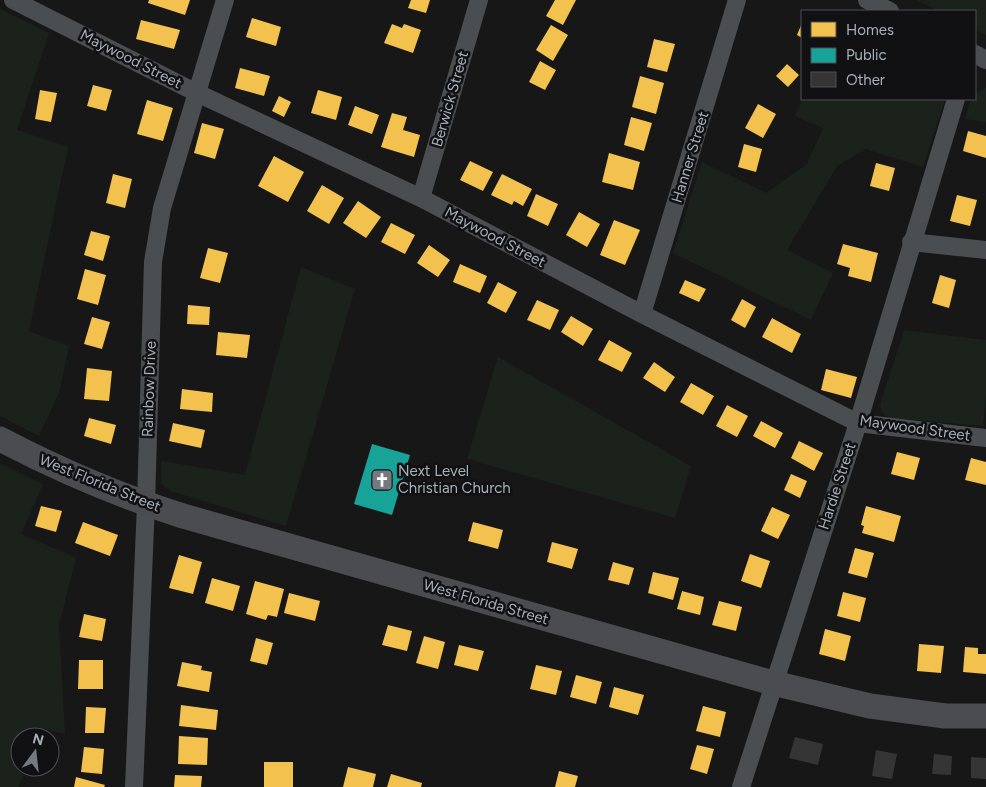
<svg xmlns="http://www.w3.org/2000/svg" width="986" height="787" font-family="Figtree,sans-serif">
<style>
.green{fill:#1b221b}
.homes{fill:#f2c14e}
.public{fill:#17a398}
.building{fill:#353536}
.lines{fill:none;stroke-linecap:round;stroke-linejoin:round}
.street{stroke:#4b4e50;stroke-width:18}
.secondary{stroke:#4a4c4f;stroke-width:25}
.labels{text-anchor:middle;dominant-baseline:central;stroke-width:5;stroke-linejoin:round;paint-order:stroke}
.street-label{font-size:15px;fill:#a7b0b9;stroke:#111113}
.poi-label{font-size:15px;fill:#a7b0b9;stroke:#111113;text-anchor:start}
</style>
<rect width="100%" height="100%" fill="#171717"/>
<!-- green -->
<g class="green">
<polygon points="917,0 986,0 986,35 975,29 975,11 939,11"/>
<polygon points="0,9 49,33 17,130 68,147 29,331 69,346 59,393 39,436 0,416"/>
<polygon points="986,88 986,122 965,119 971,99 975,99 975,93"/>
<polygon points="803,99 945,99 923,167 866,149 837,166 787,250 833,273 811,320 673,253 702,162 766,193 807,164 823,128 795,116"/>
<polygon points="301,267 355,289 286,526 170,491 161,483 161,461 245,475"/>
<polygon points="904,330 986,340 986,394 983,426 889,418 882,412 880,405"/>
<polygon points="498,357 691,466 675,518 467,459"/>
<polygon points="0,463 43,484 21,534 76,558 59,625 65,734 37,727 34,737 20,737 20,767 25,767 19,787 0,787"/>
</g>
<!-- homes -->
<g class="homes">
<polygon points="149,0 190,0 185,15 148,3"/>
<polygon points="411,0 430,0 426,13 408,8"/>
<polygon points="555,0 576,0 563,25 546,16"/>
<polygon points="252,18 281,27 276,46 246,37"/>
<polygon points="141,20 180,30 174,49 136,39"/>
<polygon points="802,23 802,38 797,35"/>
<polygon points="392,24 402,28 404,24 421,30 413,53 384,43"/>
<polygon points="551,25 568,35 553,61 536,50"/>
<polygon points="654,39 675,44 667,72 647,67"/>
<polygon points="540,61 556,70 545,90 529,82"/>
<polygon points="787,64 799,75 788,87 776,76"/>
<polygon points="240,68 270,76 264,96 235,88"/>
<polygon points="640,76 664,83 656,114 632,107"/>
<polygon points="93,85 112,90 106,111 87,106"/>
<polygon points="40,90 57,93 51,122 35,119"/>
<polygon points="318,90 342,97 336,120 311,113"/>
<polygon points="279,96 291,102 284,117 272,111"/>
<polygon points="147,100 173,108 163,141 137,134"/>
<polygon points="758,104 776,114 763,138 745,128"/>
<polygon points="355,106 379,115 372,134 348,125"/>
<polygon points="392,113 407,117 403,130 420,135 414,157 381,147"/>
<polygon points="631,117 652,123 644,151 624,145"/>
<polygon points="202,123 224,129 215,159 194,153"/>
<polygon points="968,131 986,136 986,158 963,151"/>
<polygon points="744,144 762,149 756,172 738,167"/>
<polygon points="609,153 640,162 633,190 602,182"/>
<polygon points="274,156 304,172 288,202 258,186"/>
<polygon points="470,161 493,172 483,191 460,180"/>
<polygon points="876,163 895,168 889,191 870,186"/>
<polygon points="113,174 132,179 125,208 106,203"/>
<polygon points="502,174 532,189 523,206 514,201 512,205 491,195"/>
<polygon points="322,185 344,198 329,224 307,211"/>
<polygon points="536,194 558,204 548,226 527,216"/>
<polygon points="957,195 977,200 970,226 950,221"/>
<polygon points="358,201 381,217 366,238 343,223"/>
<polygon points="579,212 600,224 587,247 566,235"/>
<polygon points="614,220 640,230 625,265 600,255"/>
<polygon points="391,223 415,235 405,254 381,242"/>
<polygon points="91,231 110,236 103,261 84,255"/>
<polygon points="843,244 878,253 871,282 848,276 850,268 837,264"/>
<polygon points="429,245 450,260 438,277 417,263"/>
<polygon points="208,248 228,253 220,283 200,278"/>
<polygon points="460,264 487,276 480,293 453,282"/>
<polygon points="85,269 106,275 98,305 77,299"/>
<polygon points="940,275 956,280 949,308 932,303"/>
<polygon points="685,280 706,289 699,302 679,293"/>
<polygon points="498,282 517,292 506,313 487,303"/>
<polygon points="742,299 756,307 745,328 731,320"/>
<polygon points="537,300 559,310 550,330 527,320"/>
<polygon points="188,305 210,307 209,325 187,324"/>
<polygon points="571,316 593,329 583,346 561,332"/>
<polygon points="92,317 110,322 102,349 84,344"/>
<polygon points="772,318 801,334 792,353 762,337"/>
<polygon points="218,332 250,335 247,358 216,355"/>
<polygon points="609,340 632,353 622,372 598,360"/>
<polygon points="654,362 675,377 665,392 643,378"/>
<polygon points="87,368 112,371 109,401 84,399"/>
<polygon points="826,369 857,377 851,398 821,390"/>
<polygon points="691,383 714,396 703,415 680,402"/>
<polygon points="182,389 213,393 212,412 180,409"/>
<polygon points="727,405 748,416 737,437 716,426"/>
<polygon points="89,418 116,425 111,444 84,436"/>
<polygon points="761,421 783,433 775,448 753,436"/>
<polygon points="173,423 205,430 201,448 169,441"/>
<polygon points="799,441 823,453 814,471 791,458"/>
<polygon points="897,452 920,458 914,480 891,474"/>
<polygon points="971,458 986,462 986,485 965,480"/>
<polygon points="791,474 807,481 800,498 784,490"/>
<polygon points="41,506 62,511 56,532 35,526"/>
<polygon points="866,506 901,516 894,542 862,533 864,526 861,525"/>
<polygon points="772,507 790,515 778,539 761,531"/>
<polygon points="83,522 118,535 110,556 75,543"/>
<polygon points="473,522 503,530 498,549 468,541"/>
<polygon points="552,542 578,549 572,569 547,562"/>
<polygon points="855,548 874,553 867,578 848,573"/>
<polygon points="750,554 770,561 761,588 741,581"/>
<polygon points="179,555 202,562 193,594 169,588"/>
<polygon points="613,562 634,568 629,585 608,580"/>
<polygon points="653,572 679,578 673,600 648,593"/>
<polygon points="212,578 240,586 233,611 205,603"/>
<polygon points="255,581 284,589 277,617 268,615 266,620 246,614"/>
<polygon points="682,591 704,597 700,615 677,609"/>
<polygon points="843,592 866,598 860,622 837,616"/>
<polygon points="289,593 320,601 315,621 284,613"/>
<polygon points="719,601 742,607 736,631 712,625"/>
<polygon points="84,614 106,619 102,641 79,637"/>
<polygon points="388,625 412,631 407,651 382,645"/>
<polygon points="825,629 851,636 845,661 819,654"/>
<polygon points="424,636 445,642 438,669 416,663"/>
<polygon points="256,638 273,643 267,665 250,661"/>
<polygon points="919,644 944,646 941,673 917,671"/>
<polygon points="459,645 484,651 478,671 454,665"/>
<polygon points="965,647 978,648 978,654 986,654 986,674 963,672"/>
<polygon points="79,660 103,660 103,689 78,689"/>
<polygon points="182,662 202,666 201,670 212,672 209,692 177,686"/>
<polygon points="536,665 562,671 556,695 530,689"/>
<polygon points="576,675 602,682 596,704 570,697"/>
<polygon points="614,687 644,695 638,715 609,707"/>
<polygon points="181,705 218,710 216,730 179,726"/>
<polygon points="703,706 726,712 720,737 696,731"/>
<polygon points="86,707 106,708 104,733 85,733"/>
<polygon points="179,736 208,738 207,765 178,764"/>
<polygon points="697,745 714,749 707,774 690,769"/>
<polygon points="84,747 104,749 102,774 81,772"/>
<rect x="264" y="762" width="29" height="25"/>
<polygon points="348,767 376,774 373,787 343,787"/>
<polygon points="559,771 578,776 575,787 555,787"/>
<polygon points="391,774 422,783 421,787 387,787"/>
<polygon points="175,775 202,776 201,787 174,787"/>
<polygon points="76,777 105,785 104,787 74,787"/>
</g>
<!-- public -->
<polygon class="public" points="372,444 410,455 392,515 354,504"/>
<!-- building -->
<g class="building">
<polygon points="795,737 823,744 818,765 789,758"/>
<polygon points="876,750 897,754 892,779 872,776"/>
<polygon points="934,754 952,756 951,775 932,774"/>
<polygon points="971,757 986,758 986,779 971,778"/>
</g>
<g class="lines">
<!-- street -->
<g class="street">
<polyline points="13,0 197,93 421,198 642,314 858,423 986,438"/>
<polyline points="867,0 890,11"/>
<polyline points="975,54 986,60"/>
<polyline points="421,198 479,0"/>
<polyline points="911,242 986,250"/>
<polyline points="642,314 737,0"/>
<polyline points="134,787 146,504 153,262 162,208 225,0"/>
<polyline points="741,787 858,423 956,99"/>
</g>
<!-- secondary -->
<path class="secondary" d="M0,439C59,470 120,496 183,516L773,683L870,706L945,716H986"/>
</g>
<!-- icons -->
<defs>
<g id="church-square" transform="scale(1.125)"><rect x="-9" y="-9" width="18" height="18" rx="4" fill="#757a80" stroke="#111113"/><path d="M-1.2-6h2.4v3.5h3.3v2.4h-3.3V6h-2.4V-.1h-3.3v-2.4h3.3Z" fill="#fff"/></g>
</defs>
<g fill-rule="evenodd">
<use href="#church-square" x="382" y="480"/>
</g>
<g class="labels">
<!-- street labels -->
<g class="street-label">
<text transform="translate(131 59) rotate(27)">Maywood Street</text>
<text transform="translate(450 99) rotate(-74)">Berwick Street</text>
<text transform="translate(690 157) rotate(-73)">Hanner Street</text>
<text transform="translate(495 237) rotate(28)">Maywood Street</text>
<text transform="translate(149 389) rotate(-88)">Rainbow Drive</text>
<text transform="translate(915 428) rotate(8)">Maywood Street</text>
<text transform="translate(100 483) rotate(22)">West Florida Street</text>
<text transform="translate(837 486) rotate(-72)">Hardie Street</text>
<text transform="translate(486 602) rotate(16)">West Florida Street</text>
</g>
<!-- poi labels -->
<g class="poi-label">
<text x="398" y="471">Next Level<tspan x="398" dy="17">Christian Church</tspan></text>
</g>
</g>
<!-- legend -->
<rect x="801" y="10" width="175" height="90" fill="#111113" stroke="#4d5155"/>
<rect x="811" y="22" width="25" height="15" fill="#f2c14e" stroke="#4d5155"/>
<text x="846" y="35" font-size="15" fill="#a7b0b9">Homes</text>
<rect x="811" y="48" width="25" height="15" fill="#17a398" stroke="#4d5155"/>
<text x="846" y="60" font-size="15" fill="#a7b0b9">Public</text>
<rect x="811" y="72" width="25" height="15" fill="#353536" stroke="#4d5155"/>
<text x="846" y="85" font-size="15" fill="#a7b0b9">Other</text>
<!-- north arrow -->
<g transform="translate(35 752) rotate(15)"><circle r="24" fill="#111113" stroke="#4d5155"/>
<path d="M0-4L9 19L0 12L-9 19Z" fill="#757a80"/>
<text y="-8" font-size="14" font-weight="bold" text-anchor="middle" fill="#a7b0b9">N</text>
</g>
</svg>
